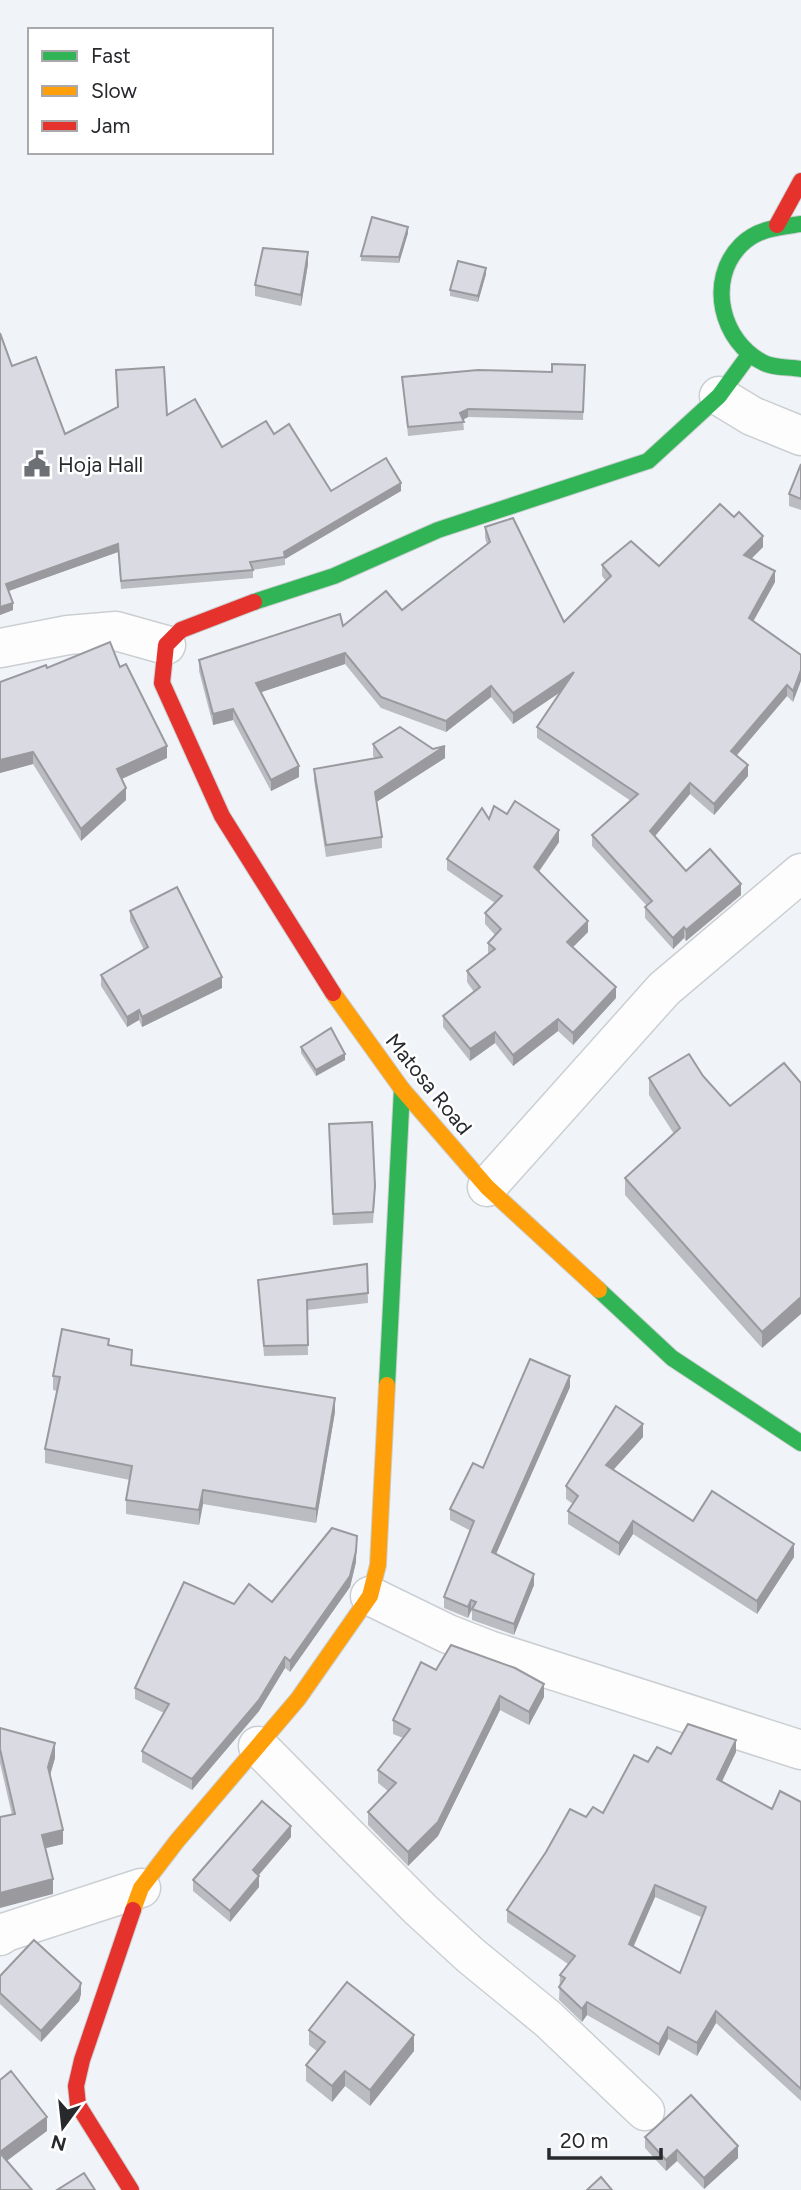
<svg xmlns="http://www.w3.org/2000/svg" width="801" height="2190" font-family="Figtree,sans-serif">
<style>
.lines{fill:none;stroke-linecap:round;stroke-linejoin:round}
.street-casing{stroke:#cbcfd2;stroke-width:41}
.fast-casing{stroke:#cbcfd2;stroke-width:18}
.slow-casing{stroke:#cbcfd2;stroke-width:18}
.jam-casing{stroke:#cbcfd2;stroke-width:18}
.street{stroke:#fdfdfe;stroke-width:38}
.fast{stroke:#30b455;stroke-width:16}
.slow{stroke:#ff9f0a;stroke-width:16}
.jam{stroke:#e5322d;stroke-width:16}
.wall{fill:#bbbcc2;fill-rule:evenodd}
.shaded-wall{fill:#99999e}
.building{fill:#dadbe2;stroke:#99999e;stroke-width:2;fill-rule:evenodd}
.labels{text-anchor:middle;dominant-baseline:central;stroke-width:5;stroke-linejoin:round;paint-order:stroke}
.poi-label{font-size:21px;fill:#27292d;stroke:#fff;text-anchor:start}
.street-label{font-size:21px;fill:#27292d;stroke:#fff}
</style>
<rect width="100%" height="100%" fill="#f0f4f8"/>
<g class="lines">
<!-- street casing -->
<g class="street-casing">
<g id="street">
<polyline points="719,396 752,416 801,436"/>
<polyline points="0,648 68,635 116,631 166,645"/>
<polyline points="487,1187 664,989 801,873"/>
<polyline points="370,1596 448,1634 489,1650 801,1750"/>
<polyline points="258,1746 420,1909 470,1955 548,2019 645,2111"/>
<polyline points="0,1936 6,1932 141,1888"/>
</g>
</g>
<!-- fast casing -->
<g class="fast-casing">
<g id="fast">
<path d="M801,224C780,227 758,228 741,245C706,280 721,342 764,363C774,368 790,367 801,369"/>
<polyline points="254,602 334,576 438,530 648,461 719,396 749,355"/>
<polyline points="599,1290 672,1358 801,1443"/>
<polyline points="387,1385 402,1089"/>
</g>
</g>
<!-- slow casing -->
<g class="slow-casing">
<g id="slow">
<polyline points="333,993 402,1089 487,1187 599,1290"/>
<polyline points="133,1910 141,1888 177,1841 298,1699 370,1596 378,1565 387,1385"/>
</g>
</g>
<!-- jam casing -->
<g class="jam-casing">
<g id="jam">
<polyline points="777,225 801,181"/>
<polyline points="254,602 181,630 166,645 162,683 222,816 333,993"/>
<polyline points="131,2190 78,2105 76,2086 82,2060 133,1910"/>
</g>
</g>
<!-- street -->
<use href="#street" class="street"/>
<!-- fast -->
<use href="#fast" class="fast"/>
<!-- slow -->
<use href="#slow" class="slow"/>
<!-- jam -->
<use href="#jam" class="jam"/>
</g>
<!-- wall -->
<g class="wall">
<polygon points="408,233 399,263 361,261 361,256"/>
<polygon points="308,264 301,306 255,296 255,285"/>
<polygon points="486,274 478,302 450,296 450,290"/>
<polygon points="585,365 583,420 468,417 463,420 464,430 408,436 402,377 552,372"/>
<polygon points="12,366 65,434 167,415 222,447 274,434 331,491 401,491 285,559 285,565 253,570 253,578 121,589 118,552 8,591 13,610 0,615"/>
<polygon points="801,464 801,510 789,506 789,494"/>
<polygon points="485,527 564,622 606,581 602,576 602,565 659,566 763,547 751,559 775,582 753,621 801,655 793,702 787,696 736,756 748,776 714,815 690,794 655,836 686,871 741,895 686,941 684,938 673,949 645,918 645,907 647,906 592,846 592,835 631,801 537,738 537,727 560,692 513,724 491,697 446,732 381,708 345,664 261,692 299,777 271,791 233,720 213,725 199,671 199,660 343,626 402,610 487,544 485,538"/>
<polygon points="120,667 167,758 122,779 126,800 81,841 33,764 0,773 0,682 47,668"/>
<polygon points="373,744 445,758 376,802 382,837 382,848 326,857 314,780 314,769 375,758 373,756"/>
<polygon points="507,814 559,842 539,872 588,932 573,947 616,998 573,1045 558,1031 513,1066 495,1043 470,1061 443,1027 443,1016 474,992 467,982 467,971 488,954 488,943 495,935 485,924 485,913 495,903 447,870 447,859 489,819"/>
<polygon points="130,911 222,988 142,1027 139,1020 127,1027 101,986 101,975 144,950 130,921"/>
<polygon points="301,1047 345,1060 316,1076 301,1053"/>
<polygon points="784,1063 762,1348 625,1195 625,1178 674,1134 649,1095 649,1078 703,1076 730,1106"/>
<polygon points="329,1135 375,1197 373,1223 333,1225"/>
<polygon points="367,1264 368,1303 307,1310 308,1355 264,1356 258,1280"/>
<polygon points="109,1346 132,1365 335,1412 316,1523 203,1504 199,1525 126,1514 126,1500 130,1480 45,1463 45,1449 57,1391 53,1390 53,1376"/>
<polygon points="570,1387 496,1554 534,1585 514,1635 472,1620 472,1612 471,1611 468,1618 444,1608 444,1597 471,1531 450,1520 450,1509 483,1468"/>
<polygon points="643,1437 613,1470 693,1521 794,1557 757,1614 633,1534 619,1556 568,1524 568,1511 573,1504 566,1499 566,1486"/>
<polygon points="356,1562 350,1587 290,1672 285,1668 259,1711 192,1790 142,1762 142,1751 164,1713 135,1699 135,1688 234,1604 272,1602"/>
<polygon points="436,1670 544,1697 529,1725 500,1710 438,1836 408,1866 368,1825 368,1812 388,1791 378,1783 378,1770 403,1738 393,1734 393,1720"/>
<polygon points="0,1728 55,1758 50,1775 63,1844 46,1848 53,1894 12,1815 0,1763"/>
<path d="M736,1752L722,1782L772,1809L801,1802V2101L716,2023L697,2056L668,2039L659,2056L587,2015L582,2022L559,2000L560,1975L568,1964L507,1922V1910L586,1817L603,1813L648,1762L671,1754ZM655,1897L701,1917L680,1973L634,1946Z"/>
<polygon points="291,1837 258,1875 259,1887 230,1922 193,1891 193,1880"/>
<polygon points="0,1976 81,1994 79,2001 41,2042 0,2004"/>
<polygon points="309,2030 414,2051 370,2106 345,2086 332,2102 306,2081 306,2065 318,2052 309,2045"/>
<polygon points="645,2137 738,2158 704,2189 677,2161 666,2171 645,2148"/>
</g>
<!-- shaded-wall -->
<g class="shaded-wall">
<polygon points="408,227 408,233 399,263 399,257"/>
<polygon points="308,252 308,264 301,306 301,295"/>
<polygon points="486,268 486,274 478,302 478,296"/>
<polygon points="468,409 468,417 460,421 460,413"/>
<polygon points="401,483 401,491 285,559 284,552"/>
<polygon points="763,536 763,547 744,566 744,555"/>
<polygon points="118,544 118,552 6,592 6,584"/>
<polygon points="775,571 775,582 749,629 749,618"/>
<polygon points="13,603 13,610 0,615 0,607"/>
<polygon points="345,653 345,664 256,694 256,683"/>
<polygon points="801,670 801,681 793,702 793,691"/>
<polygon points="574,672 574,683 513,724 513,713"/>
<polygon points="787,685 787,696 731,762 731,751"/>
<polygon points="491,686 491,697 446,732 446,721"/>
<polygon points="233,709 233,720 213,725 213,714"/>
<polygon points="167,746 167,758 117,781 117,769"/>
<polygon points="445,746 445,758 375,803 375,792"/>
<polygon points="33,752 33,764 0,773 0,760"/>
<polygon points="748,765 748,776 714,815 714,804"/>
<polygon points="299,766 299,777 271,791 271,780"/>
<polygon points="690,783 690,794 650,842 650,831"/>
<polygon points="126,788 126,800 81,841 81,829"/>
<polygon points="559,830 559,842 534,878 534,867"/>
<polygon points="741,884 741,895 686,941 686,930"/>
<polygon points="588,921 588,932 567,953 567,942"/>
<polygon points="684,927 684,938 673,949 673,938"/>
<polygon points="222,977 222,988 142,1027 142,1017"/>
<polygon points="616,987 616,998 573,1045 573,1033"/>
<polygon points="139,1010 139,1020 127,1027 127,1017"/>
<polygon points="558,1019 558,1031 513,1066 513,1055"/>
<polygon points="495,1032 495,1043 470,1061 470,1049"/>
<polygon points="345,1054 345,1060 316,1076 316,1070"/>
<polygon points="801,1297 801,1314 762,1348 762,1332"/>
<polygon points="570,1376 570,1387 492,1563 492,1552"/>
<polygon points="335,1398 335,1412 316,1523 316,1509"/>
<polygon points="643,1424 643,1437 606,1478 606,1465"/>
<polygon points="203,1490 203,1504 199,1525 199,1510"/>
<polygon points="633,1521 633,1534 619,1556 619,1543"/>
<polygon points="357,1536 356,1562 350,1587 290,1672 290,1661"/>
<polygon points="794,1544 794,1557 757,1614 757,1601"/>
<polygon points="534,1574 534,1585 514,1635 514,1624"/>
<polygon points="471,1600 471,1611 468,1618 468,1607"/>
<polygon points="285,1657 285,1668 259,1711 192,1790 192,1779"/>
<polygon points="544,1684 544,1697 529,1725 529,1712"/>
<polygon points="500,1696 500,1710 438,1836 408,1866 408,1852"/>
<polygon points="736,1740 736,1752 717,1791 717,1779"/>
<polygon points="55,1743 55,1758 48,1782 48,1767"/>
<polygon points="291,1826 291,1837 253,1882 253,1870"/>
<polygon points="63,1830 63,1844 42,1849 42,1835"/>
<polygon points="259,1876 259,1887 230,1922 230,1911"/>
<polygon points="53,1879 53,1894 0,1908 0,1893"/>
<polygon points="655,1885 655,1897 629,1956 629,1944"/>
<polygon points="81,1983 81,1994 79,2001 41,2042 41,2031"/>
<polygon points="587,2002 587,2015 582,2022 582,2009"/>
<polygon points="716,2011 716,2023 697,2056 697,2043"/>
<polygon points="668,2027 668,2039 659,2056 659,2044"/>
<polygon points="414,2035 414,2051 370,2106 370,2090"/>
<polygon points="345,2071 345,2086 332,2102 332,2086"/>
<polygon points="47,2117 47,2131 0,2166 0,2152"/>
<polygon points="738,2146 738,2158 704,2189 704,2178"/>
<polygon points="677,2150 677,2161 666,2171 666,2160"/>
</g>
<!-- building -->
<g class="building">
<polygon points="372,217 408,227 399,257 361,256"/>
<polygon points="263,248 308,252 301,295 255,285"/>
<polygon points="458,261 486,268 478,296 450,290"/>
<polygon points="0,333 12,366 36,357 65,434 118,407 116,370 164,367 167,415 195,399 222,447 266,421 274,434 289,424 331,491 386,458 401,483 284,552 285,557 250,562 253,570 121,581 118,544 6,584 13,603 0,607"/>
<polygon points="552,364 585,365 583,412 468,409 460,413 464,422 408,427 402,377 478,370 552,372"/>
<polygon points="801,464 801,499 789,494"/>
<polygon points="720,504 734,517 739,512 763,536 744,555 775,571 749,618 801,655 801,670 793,691 787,685 731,751 748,765 714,804 690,783 650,831 686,871 710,849 741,884 686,930 684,927 673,938 645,907 652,901 592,835 638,794 537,727 574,672 513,713 491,686 446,721 381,697 345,653 256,683 299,766 271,780 233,709 213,714 199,660 340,614 343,626 386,591 402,610 490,542 485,527 513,518 564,622 611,576 602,565 631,541 659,566"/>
<polygon points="110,642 120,667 126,664 167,746 117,769 126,788 81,829 33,752 0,760 0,682 46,665 47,668"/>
<polygon points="400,727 433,749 445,746 375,792 382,837 326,845 314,769 382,757 373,744"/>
<polygon points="515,801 559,830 534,867 588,921 567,942 616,987 573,1033 558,1019 513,1055 495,1032 470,1049 443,1016 480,987 467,971 495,949 488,943 501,929 485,913 502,896 447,859 482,808 489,819 494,806 507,814"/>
<polygon points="177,887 222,977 142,1017 139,1010 127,1017 101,975 148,947 130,911"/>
<polygon points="331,1028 345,1054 316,1070 301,1047"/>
<polygon points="689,1054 703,1076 730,1106 784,1063 801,1083 801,1297 762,1332 625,1178 680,1128 649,1078"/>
<polygon points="372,1122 375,1186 373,1212 333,1214 329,1124"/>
<polygon points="367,1264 368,1293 307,1300 308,1345 264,1346 258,1280"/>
<polygon points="62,1329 109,1339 108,1345 132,1350 131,1365 335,1398 316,1509 203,1490 199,1510 126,1500 132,1466 45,1449 60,1377 53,1376"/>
<polygon points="530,1359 570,1376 492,1552 534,1574 514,1624 472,1609 476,1602 471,1600 468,1607 444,1597 474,1521 450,1509 473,1463 483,1468"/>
<polygon points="616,1406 643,1424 606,1465 693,1521 712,1491 794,1544 757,1601 633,1521 619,1543 568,1511 578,1496 566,1486"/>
<polygon points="332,1528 357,1536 356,1551 350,1576 290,1661 285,1657 259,1700 192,1779 142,1751 169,1704 135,1688 184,1582 234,1604 249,1584 272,1602"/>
<polygon points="451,1645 515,1668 544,1684 529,1712 500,1696 438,1822 408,1852 368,1812 396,1783 378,1770 410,1729 393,1720 421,1662 436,1670"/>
<path d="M688,1724L736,1740L717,1779L772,1809L780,1791L801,1802V2089L716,2011L697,2043L668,2027L659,2044L587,2002L582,2009L559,1987L565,1978L560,1975L575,1956L507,1910L546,1852L570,1809L586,1817L593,1807L603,1813L634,1755L648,1762L657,1747L671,1754ZM655,1885L706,1907L680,1973L629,1944Z"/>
<polygon points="0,1728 55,1743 48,1767 63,1830 42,1835 53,1879 0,1893 0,1817 15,1814 0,1749"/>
<polygon points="262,1801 291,1826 253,1870 259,1876 230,1911 193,1880"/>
<polygon points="34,1940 81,1983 79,1989 41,2031 0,1993 0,1976"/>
<polygon points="347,1982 414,2035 370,2090 345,2071 332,2086 306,2065 325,2042 309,2030"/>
<polygon points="11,2071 47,2117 0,2152 0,2080"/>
<polygon points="691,2095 738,2146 704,2178 677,2150 666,2160 645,2137"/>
<polygon points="0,2153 32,2190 0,2190"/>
<polygon points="84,2173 95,2190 57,2190"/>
<polygon points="601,2177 612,2190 587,2190"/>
</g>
<!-- icons -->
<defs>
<g id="civic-bare" transform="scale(2.1)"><path d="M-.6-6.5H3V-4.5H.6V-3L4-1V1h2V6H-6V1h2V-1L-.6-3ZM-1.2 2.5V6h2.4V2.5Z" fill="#6d7074" stroke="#fff" stroke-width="2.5" paint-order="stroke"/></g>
</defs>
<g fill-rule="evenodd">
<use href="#civic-bare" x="37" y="464"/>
</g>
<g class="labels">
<!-- poi labels -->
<g class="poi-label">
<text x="58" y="464">Hoja Hall</text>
</g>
<!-- street labels -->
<g class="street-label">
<text transform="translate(429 1084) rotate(51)">Matosa Road</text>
</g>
</g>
<!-- legend -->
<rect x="28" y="28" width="245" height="126" fill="#ffffff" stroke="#a9a9ab" stroke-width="2"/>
<rect x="42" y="51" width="35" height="10" fill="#30b455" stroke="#a9a9ab" stroke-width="2"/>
<text x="91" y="63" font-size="21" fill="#27292d">Fast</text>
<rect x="42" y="86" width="35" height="10" fill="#ff9f0a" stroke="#a9a9ab" stroke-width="2"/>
<text x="91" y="98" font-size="21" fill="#27292d">Slow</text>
<rect x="42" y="121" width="35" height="10" fill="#e5322d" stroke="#a9a9ab" stroke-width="2"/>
<text x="91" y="133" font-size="21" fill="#27292d">Jam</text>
<!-- north arrow -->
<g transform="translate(63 2127) rotate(195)" stroke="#ffffff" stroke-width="5" paint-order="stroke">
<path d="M0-5L12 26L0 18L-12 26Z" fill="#27292d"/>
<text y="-10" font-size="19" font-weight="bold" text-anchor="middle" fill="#27292d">N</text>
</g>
<!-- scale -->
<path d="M549 2148v10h112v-10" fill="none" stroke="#27292d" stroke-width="3.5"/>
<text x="560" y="2148" font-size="21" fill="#27292d" stroke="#ffffff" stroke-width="5" paint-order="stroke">20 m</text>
</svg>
